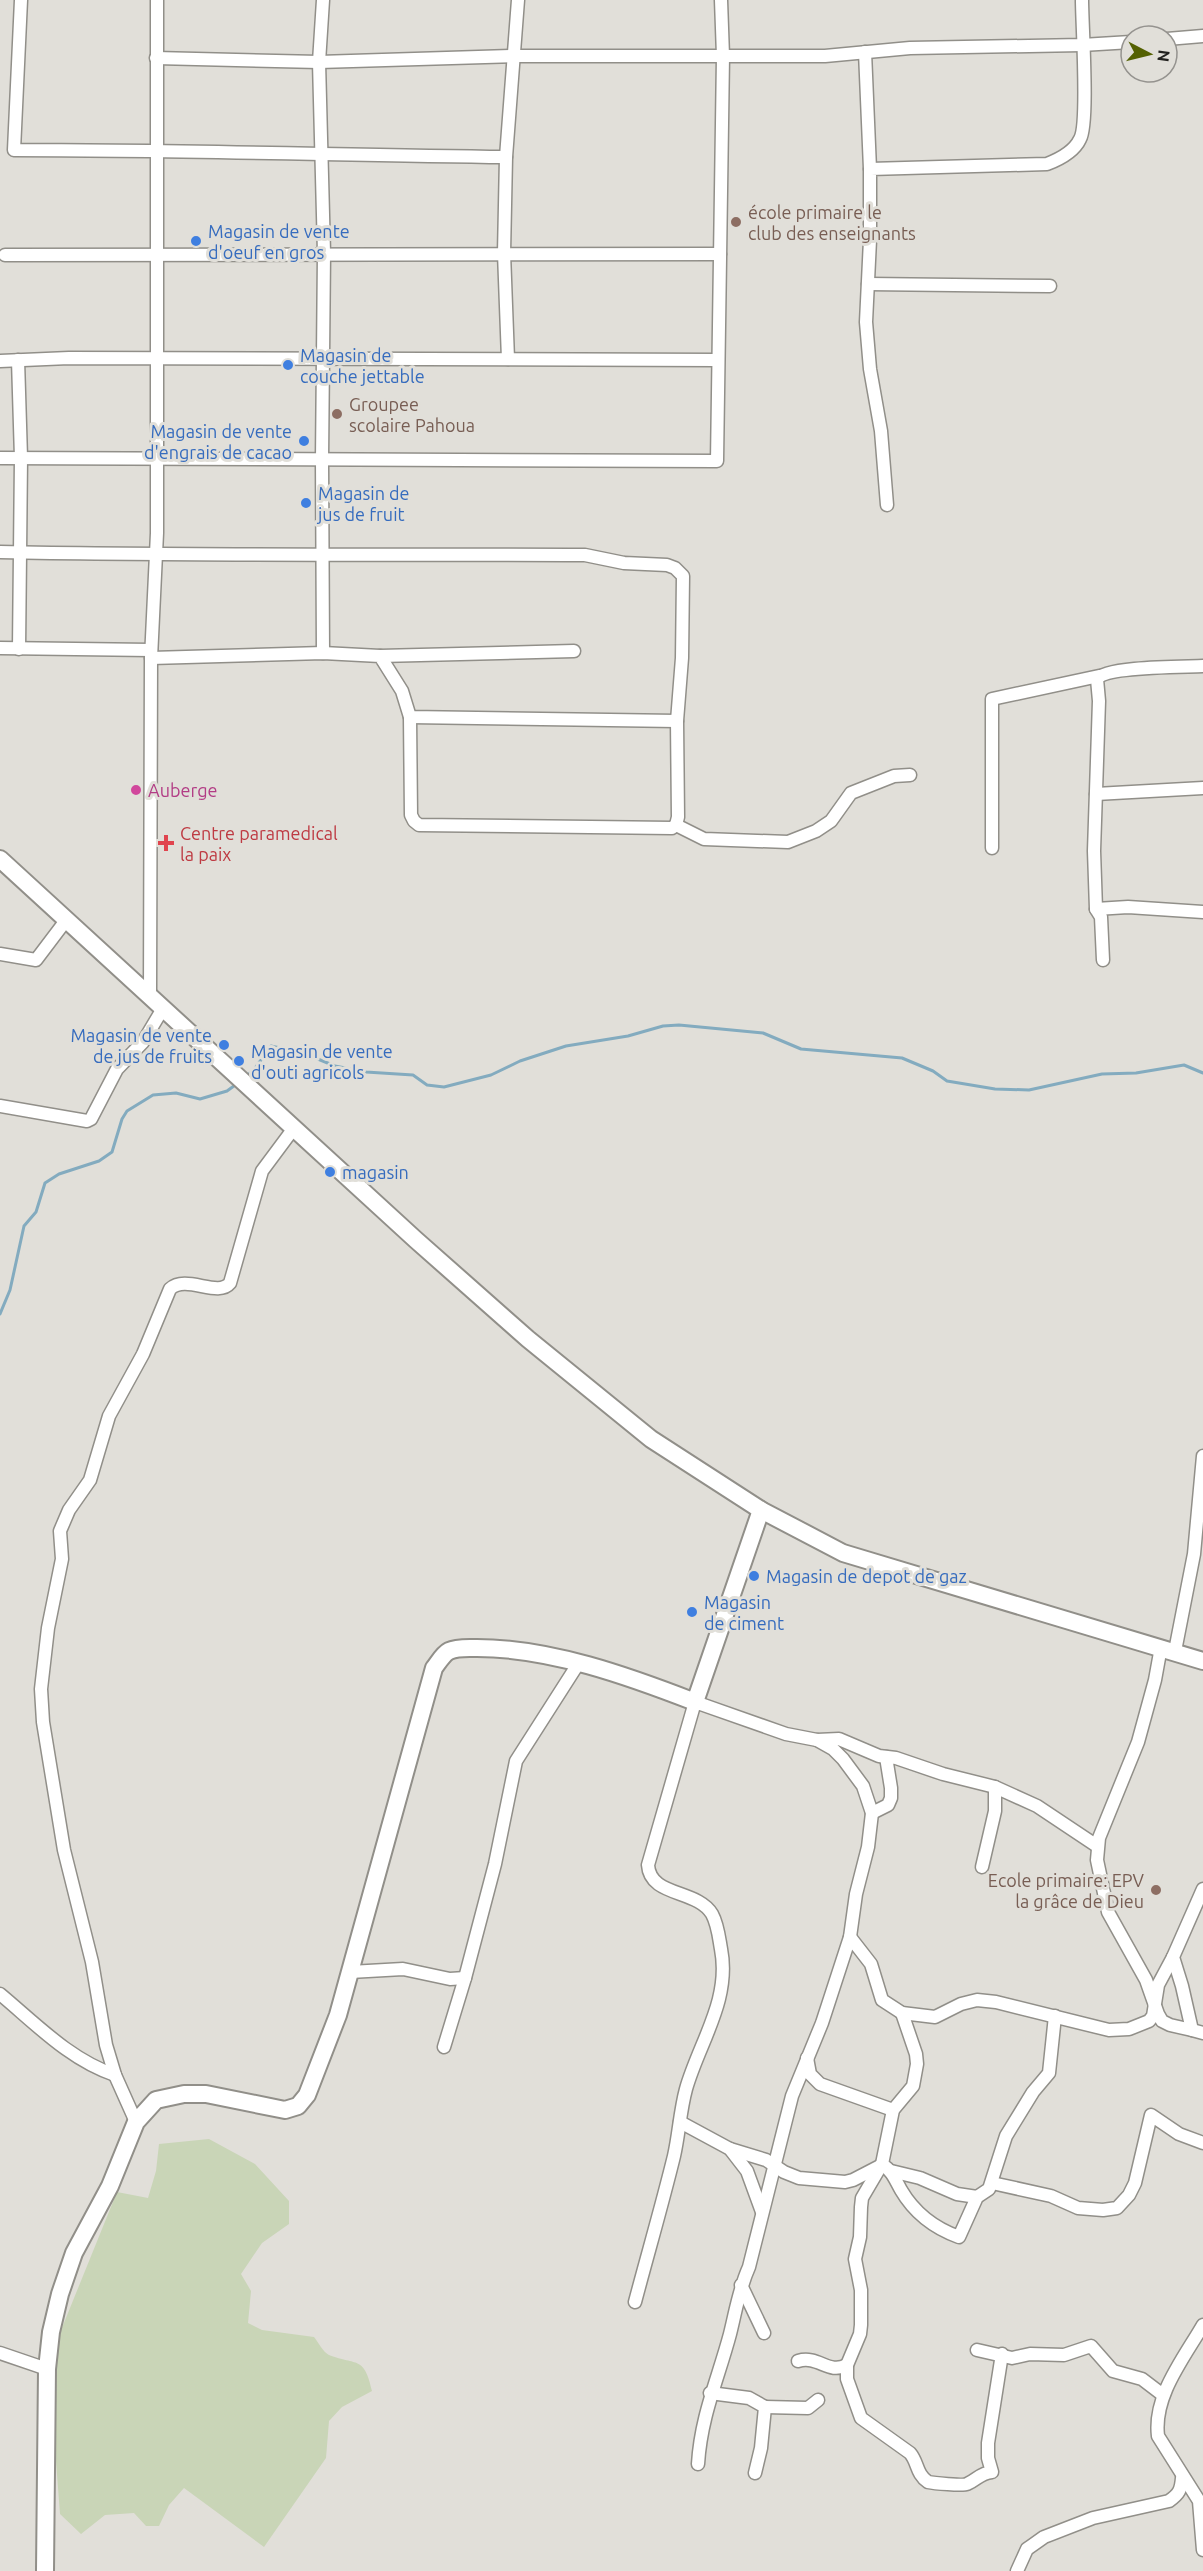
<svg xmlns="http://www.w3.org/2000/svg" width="1203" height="2571" font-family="Ubuntu,sans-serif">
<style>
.green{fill:#c9d5b7}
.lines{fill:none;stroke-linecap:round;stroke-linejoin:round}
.stream{stroke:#83abbf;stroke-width:3}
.street-casing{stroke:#918f89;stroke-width:15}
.secondary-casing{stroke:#918f89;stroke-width:20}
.street{stroke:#fff;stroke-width:12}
.secondary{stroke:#fff;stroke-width:16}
.education-dot{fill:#8d6e63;stroke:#e1dfd9;stroke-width:2}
.shop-dot{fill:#3f7fe0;stroke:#e1dfd9;stroke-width:2}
.hotel-dot{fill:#d1479c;stroke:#e1dfd9;stroke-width:2}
.health-dot{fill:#e0444e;stroke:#e1dfd9;stroke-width:2}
.labels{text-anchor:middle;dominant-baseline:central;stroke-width:6;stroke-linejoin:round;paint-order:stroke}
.education-label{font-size:18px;fill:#785e54;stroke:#e1dfd9;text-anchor:start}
.shop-label{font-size:18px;fill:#366cbe;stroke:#e1dfd9;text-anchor:start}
.hotel-label{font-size:18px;fill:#b23c85;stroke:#e1dfd9;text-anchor:start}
.health-label{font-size:18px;fill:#be3a42;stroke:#e1dfd9;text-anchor:start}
</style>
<rect width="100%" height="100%" fill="#e1dfd9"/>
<!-- green -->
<path class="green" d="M209,2139L255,2164L289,2201V2224L262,2243L241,2274L251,2291L248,2323L262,2330L314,2337C318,2342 323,2352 329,2355C357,2366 364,2355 372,2391L342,2407L329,2421L326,2458L264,2547L184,2488L169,2505L159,2526H146L134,2513L105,2515L81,2534L60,2514L55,2448V2345L117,2192L148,2198L156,2171L159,2144Z"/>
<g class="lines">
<!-- stream -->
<g class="stream">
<polyline points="245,1077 253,1071 271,1046 303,1053 335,1066 366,1072 413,1075 427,1085 444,1087 491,1075 520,1061 566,1046 628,1036 663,1026 679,1025 763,1033 801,1049 902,1058 933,1071 947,1081 995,1089 1029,1090 1102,1074 1136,1073 1184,1065 1203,1073"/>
<polyline points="0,1314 10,1290 24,1226 36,1212 45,1183 59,1174 99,1161 112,1152 122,1119 127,1111 153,1095 176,1093 200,1099 227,1091 238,1083"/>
</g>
<!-- street casing -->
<g class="street-casing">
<g id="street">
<path d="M21,0L14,150C178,150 342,155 506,157"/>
<polyline points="323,0 319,62 324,253 322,460 323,653"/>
<polyline points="1167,39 1203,36"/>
<polyline points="865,52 870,169"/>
<polyline points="156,58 319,62 514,56 825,56 910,48 1082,45 1131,42"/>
<polyline points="5,255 720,254"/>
<polyline points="868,284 1050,286"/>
<polyline points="508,359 504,253 506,157 518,0"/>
<polyline points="18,360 21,458 19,649"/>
<polyline points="0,361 69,358 718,360"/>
<polyline points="0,458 717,461 723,56 721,0"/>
<path d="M887,505L881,431L870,369L866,322L870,240V169L1047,164C1060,159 1074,152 1080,139C1089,124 1082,25 1082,0"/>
<path d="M0,552C195,556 390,554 585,555L624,563L667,565L675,568L683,576L682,658L677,721L410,717L402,691L380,656L323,653L151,658"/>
<polyline points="0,648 151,650"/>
<polyline points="380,656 574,651"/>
<polyline points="410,717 411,815 414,821 419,825 672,828 676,825 704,839 788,842 816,831 831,821 851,793 894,776 910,775"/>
<polyline points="1096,794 1203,788"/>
<polyline points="676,825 678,817 677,721"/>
<polyline points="992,848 992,699 1099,676"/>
<polyline points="1096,909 1128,907 1203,912"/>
<polyline points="0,954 36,960 67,919"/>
<path d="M1103,960L1101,917L1096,909L1094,851L1099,701L1097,679C1106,666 1185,667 1203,666"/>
<polyline points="150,994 151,658 157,533 157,0"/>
<polyline points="0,1106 87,1121 91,1119 117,1069 143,1042 162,1010"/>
<polyline points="1161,1647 1155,1680 1138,1742 1099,1838 1097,1860 1108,1912 1146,1980 1158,2014 1162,2021 1170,2025 1192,2030"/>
<polyline points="1175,1651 1194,1554 1203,1456"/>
<polyline points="817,1740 839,1739 879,1756 896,1758 943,1774 995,1787 1037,1806 1097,1846"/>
<polyline points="872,1813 888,1805 891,1798 891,1788 886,1757"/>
<polyline points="982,1867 995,1811 995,1787"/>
<polyline points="1203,1889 1173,1957 1182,1986 1192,2030 1203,2033"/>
<polyline points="850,1937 871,1964 882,2000 902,2013 935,2017 961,2004 977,2000 996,2002 1109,2030 1129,2029 1149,2021 1153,2016 1158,1985 1173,1957"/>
<polyline points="350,1972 403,1969 450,1979 465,1978"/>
<path d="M0,1994C36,2024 70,2060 115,2075"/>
<path d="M902,2013L916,2054L917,2064L913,2086L893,2110L882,2164C892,2171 895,2179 901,2190C915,2214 934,2228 959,2237L977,2197L989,2189L1006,2136L1033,2092L1049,2073L1055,2016"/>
<polyline points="444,2047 465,1978 495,1864 516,1761 578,1664"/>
<polyline points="807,2058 810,2074 820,2084 893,2110"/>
<path d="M136,2122L115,2075L106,2045L92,1962L64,1850L43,1722L41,1689L48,1628L62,1559L60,1531L69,1510L90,1480L109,1416L143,1354L170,1289C186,1274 218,1298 230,1283L262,1171L294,1128"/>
<polyline points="680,2122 730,2149 747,2171 762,2212"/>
<polyline points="730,2149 766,2160 784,2172 799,2178 845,2182 853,2180 880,2166"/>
<path d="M882,2164L862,2198L861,2207L860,2237L855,2259L861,2290V2325L860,2334L847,2365V2379L861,2418L910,2453C918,2462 916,2474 928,2482C933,2483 963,2486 967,2484C977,2480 980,2473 992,2472L988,2458V2443L1002,2354"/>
<polyline points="891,2171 920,2178 957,2194 977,2197"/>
<polyline points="992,2183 1051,2196 1078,2208 1103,2210 1117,2208 1129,2195 1135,2183 1151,2115 1179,2134 1203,2143"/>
<polyline points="741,2285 764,2333"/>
<path d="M635,2302C648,2253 662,2205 674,2156C679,2134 680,2111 686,2089C699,2043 731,2000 721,1949C719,1938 718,1925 712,1914C697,1889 650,1897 648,1865L695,1702L786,1734L817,1740L833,1749L843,1759L863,1786L872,1813L868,1847L856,1894L850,1937L822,2023L792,2096L749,2267C739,2289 736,2310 730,2334C718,2379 701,2416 698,2464"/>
<path d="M1203,2325C1184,2358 1153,2396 1158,2436L1199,2501L1203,2550"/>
<polyline points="977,2350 1012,2358 1030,2354 1064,2355 1091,2346 1113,2371 1142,2379 1163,2395"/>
<polyline points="0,2353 47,2369"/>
<path d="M798,2361C819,2355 828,2375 847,2365"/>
<polyline points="710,2393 749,2398 765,2407 761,2448 755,2473"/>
<polyline points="765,2407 808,2408 818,2400"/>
<path d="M1017,2571L1027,2549L1044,2537L1093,2518L1169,2501C1179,2494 1181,2490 1182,2478"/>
</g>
</g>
<!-- secondary casing -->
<g class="secondary-casing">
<g id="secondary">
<polyline points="0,859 416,1240 528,1339 651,1439 761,1510 843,1553 1203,1661"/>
<path d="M45,2571L47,2369L51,2332L60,2294L74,2253L110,2186L136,2122L156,2100L184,2094H206L285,2110L298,2106L307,2095L338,2015L434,1668C438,1663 443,1654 449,1651C457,1647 468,1648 477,1648C550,1648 628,1676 695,1702L761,1510"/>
</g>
</g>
<!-- street -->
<use href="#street" class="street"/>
<!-- secondary -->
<use href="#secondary" class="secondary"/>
</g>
<!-- markers -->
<g class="education-dot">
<circle cx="736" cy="222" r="6"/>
<circle cx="337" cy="414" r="6"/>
<circle cx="1156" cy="1890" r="6"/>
</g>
<g class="shop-dot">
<circle cx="196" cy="241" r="6"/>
<circle cx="288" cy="365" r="6"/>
<circle cx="304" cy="441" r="6"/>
<circle cx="306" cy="503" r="6"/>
<circle cx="224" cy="1045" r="6"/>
<circle cx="239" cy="1061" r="6"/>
<circle cx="330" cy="1172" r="6"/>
<circle cx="754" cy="1576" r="6"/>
<circle cx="692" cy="1612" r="6"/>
</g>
<circle class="hotel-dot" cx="136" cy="790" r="6"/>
<path class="health-dot" d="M163 834h6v6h6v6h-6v6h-6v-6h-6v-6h6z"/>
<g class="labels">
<!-- education labels -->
<g class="education-label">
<text x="748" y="212">école primaire le<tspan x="748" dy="21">club des enseignants</tspan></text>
<text x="349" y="404">Groupee<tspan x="349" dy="21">scolaire Pahoua</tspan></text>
<text x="1144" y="1880" text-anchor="end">Ecole primaire: EPV<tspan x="1144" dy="21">la grâce de Dieu</tspan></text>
</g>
<!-- shop labels -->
<g class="shop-label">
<text x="208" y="231">Magasin de vente<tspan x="208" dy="21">d'oeuf en gros</tspan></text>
<text x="300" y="355">Magasin de<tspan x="300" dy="21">couche jettable</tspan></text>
<text x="292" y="431" text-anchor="end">Magasin de vente<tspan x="292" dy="21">d'engrais de cacao</tspan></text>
<text x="318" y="493">Magasin de<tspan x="318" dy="21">jus de fruit</tspan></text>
<text x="212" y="1035" text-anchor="end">Magasin de vente<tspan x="212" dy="21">de jus de fruits</tspan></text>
<text x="251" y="1051">Magasin de vente<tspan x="251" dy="21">d'outi agricols</tspan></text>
<text x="342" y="1172">magasin</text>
<text x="766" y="1576">Magasin de depot de gaz</text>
<text x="704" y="1602">Magasin<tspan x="704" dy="21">de ciment</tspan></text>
</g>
<!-- hotel labels -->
<g class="hotel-label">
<text x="148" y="790">Auberge</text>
</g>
<!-- health labels -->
<g class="health-label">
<text x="180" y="833">Centre paramedical<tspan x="180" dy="21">la paix</tspan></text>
</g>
</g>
<!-- north arrow -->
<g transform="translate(1149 54) rotate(97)"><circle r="28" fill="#e1dfd9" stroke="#95938f" stroke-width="1.5"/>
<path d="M0-4.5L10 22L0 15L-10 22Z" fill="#546102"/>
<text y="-9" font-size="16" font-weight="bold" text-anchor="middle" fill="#22221f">N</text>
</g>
</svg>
